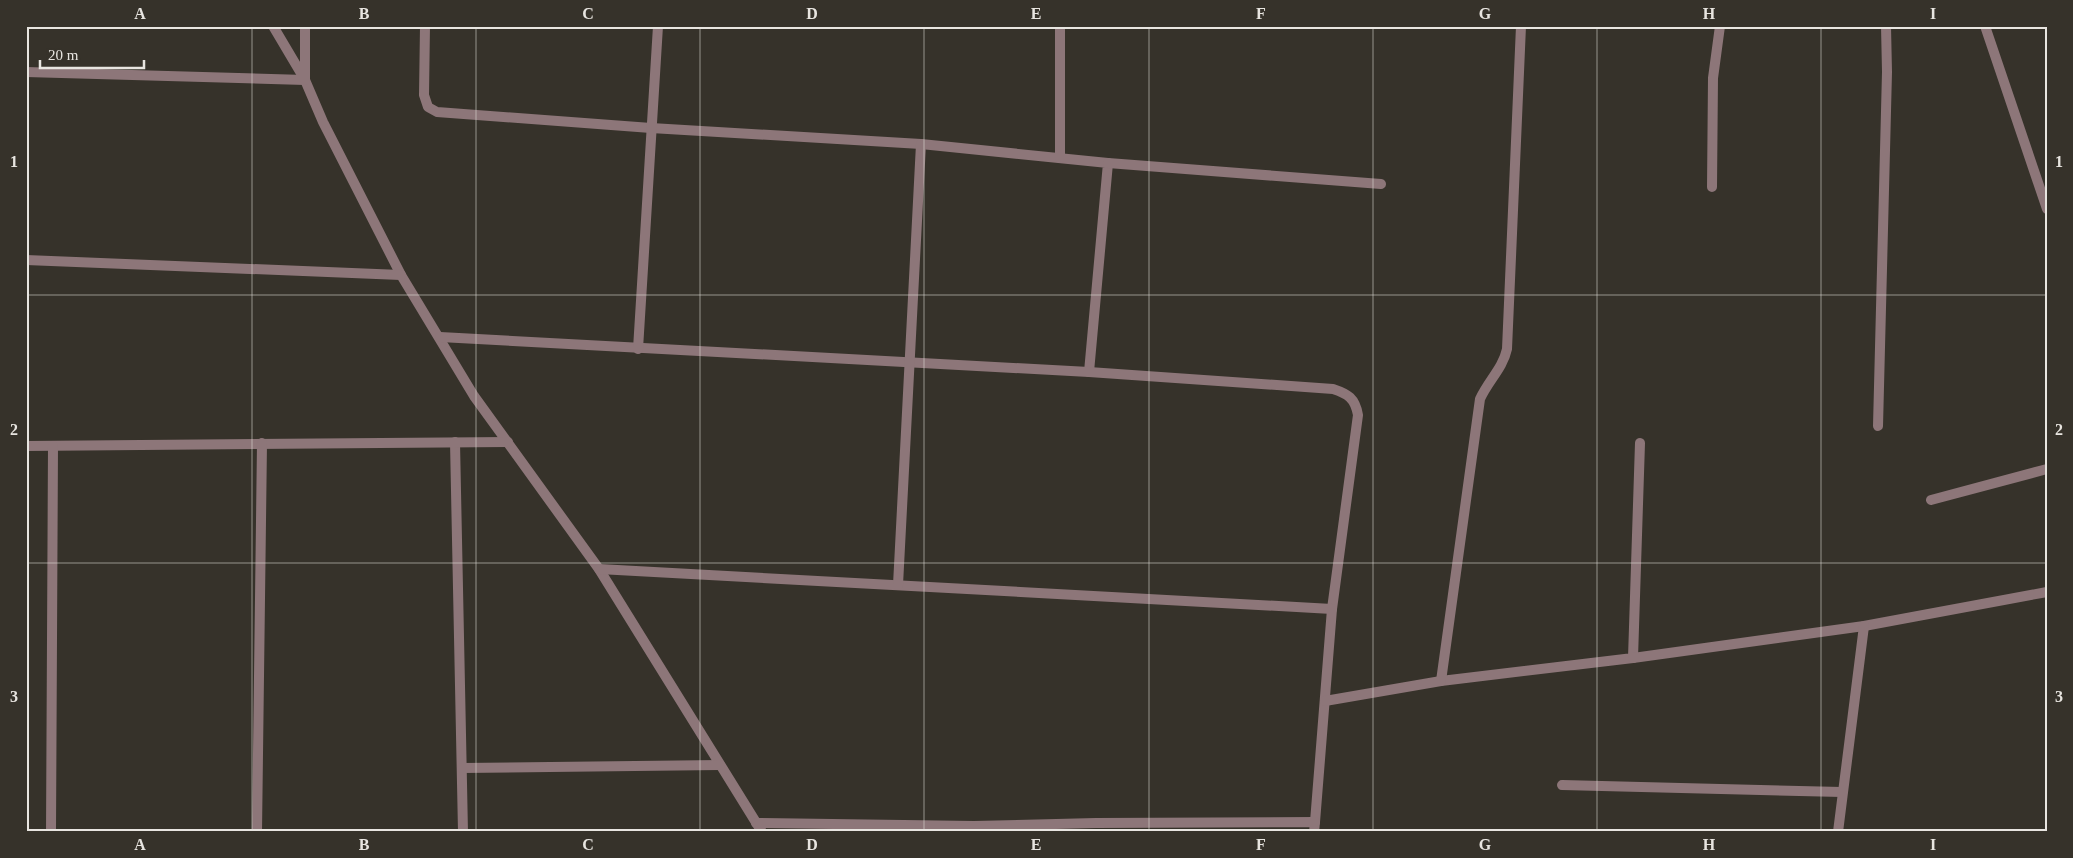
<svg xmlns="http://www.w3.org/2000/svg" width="2073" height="858" font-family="Georgia,serif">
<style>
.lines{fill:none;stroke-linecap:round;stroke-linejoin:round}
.minor{stroke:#8d7679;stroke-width:10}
.grid{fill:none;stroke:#e8e5e0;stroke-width:1;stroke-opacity:0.55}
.neatline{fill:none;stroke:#e8e5e0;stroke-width:2}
.grid-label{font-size:16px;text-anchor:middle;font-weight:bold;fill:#e8e5e0}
</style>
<rect width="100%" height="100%" fill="#36322a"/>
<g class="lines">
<!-- minor -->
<g class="minor">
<polyline points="273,26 305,80 323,122 401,275 474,396 599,569 762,832"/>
<polyline points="425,26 424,95 428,107 437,112 651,128 921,144 1108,163 1089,372"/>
<path d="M1521,26L1507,349C1503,368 1488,381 1480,399L1441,681L1633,658L1640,443"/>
<polyline points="1985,26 2047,209"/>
<polyline points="26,72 305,80 305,26"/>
<polyline points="1060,158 1060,26"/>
<polyline points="1108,163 1381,184"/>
<polyline points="1712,187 1713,78 1720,26"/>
<polyline points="26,260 401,275"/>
<path d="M440,337L1089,372L1333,389C1348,394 1355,398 1358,415L1332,609"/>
<polyline points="638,349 658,26"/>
<polyline points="1878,426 1887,72 1886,26"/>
<polyline points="455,442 463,832"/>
<polyline points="26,446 508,442"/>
<polyline points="1931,500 2047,469"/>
<polyline points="599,569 1332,609 1315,822"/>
<polyline points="898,585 921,144"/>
<polyline points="1633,658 1864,626 2047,592"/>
<polyline points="1325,701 1441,681"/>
<polyline points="462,768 720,765"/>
<polyline points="1562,785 1842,792"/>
<polyline points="756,823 974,826 1096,823 1315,822 1314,832"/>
<polyline points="51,832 53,446"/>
<polyline points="257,832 262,443"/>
<polyline points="1838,832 1864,626"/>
</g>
</g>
<!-- grid -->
<path class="grid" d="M252,26V832M476,26V832M700,26V832M924,26V832M1149,26V832M1373,26V832M1597,26V832M1821,26V832M26,295H2047M26,563H2047"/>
<!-- border -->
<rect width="2073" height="858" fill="none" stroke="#36322a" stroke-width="55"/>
<!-- scale -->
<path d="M40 60v8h104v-8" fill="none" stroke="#e8e5e0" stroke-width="2.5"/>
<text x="48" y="60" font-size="15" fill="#e8e5e0" stroke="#36322a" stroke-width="4" paint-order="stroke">20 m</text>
<rect x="28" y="28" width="2018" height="802" class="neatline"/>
<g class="grid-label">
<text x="140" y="19">A</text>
<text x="364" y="19">B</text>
<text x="588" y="19">C</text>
<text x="812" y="19">D</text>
<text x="1036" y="19">E</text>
<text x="1261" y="19">F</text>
<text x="1485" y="19">G</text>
<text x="1709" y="19">H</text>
<text x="1933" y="19">I</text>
<text x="14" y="167">1</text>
<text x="2059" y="167">1</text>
<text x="14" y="435">2</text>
<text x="2059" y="435">2</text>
<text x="14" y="702">3</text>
<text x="2059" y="702">3</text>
<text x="140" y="850">A</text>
<text x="364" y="850">B</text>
<text x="588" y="850">C</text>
<text x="812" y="850">D</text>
<text x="1036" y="850">E</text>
<text x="1261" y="850">F</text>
<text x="1485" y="850">G</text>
<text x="1709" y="850">H</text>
<text x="1933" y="850">I</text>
</g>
</svg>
